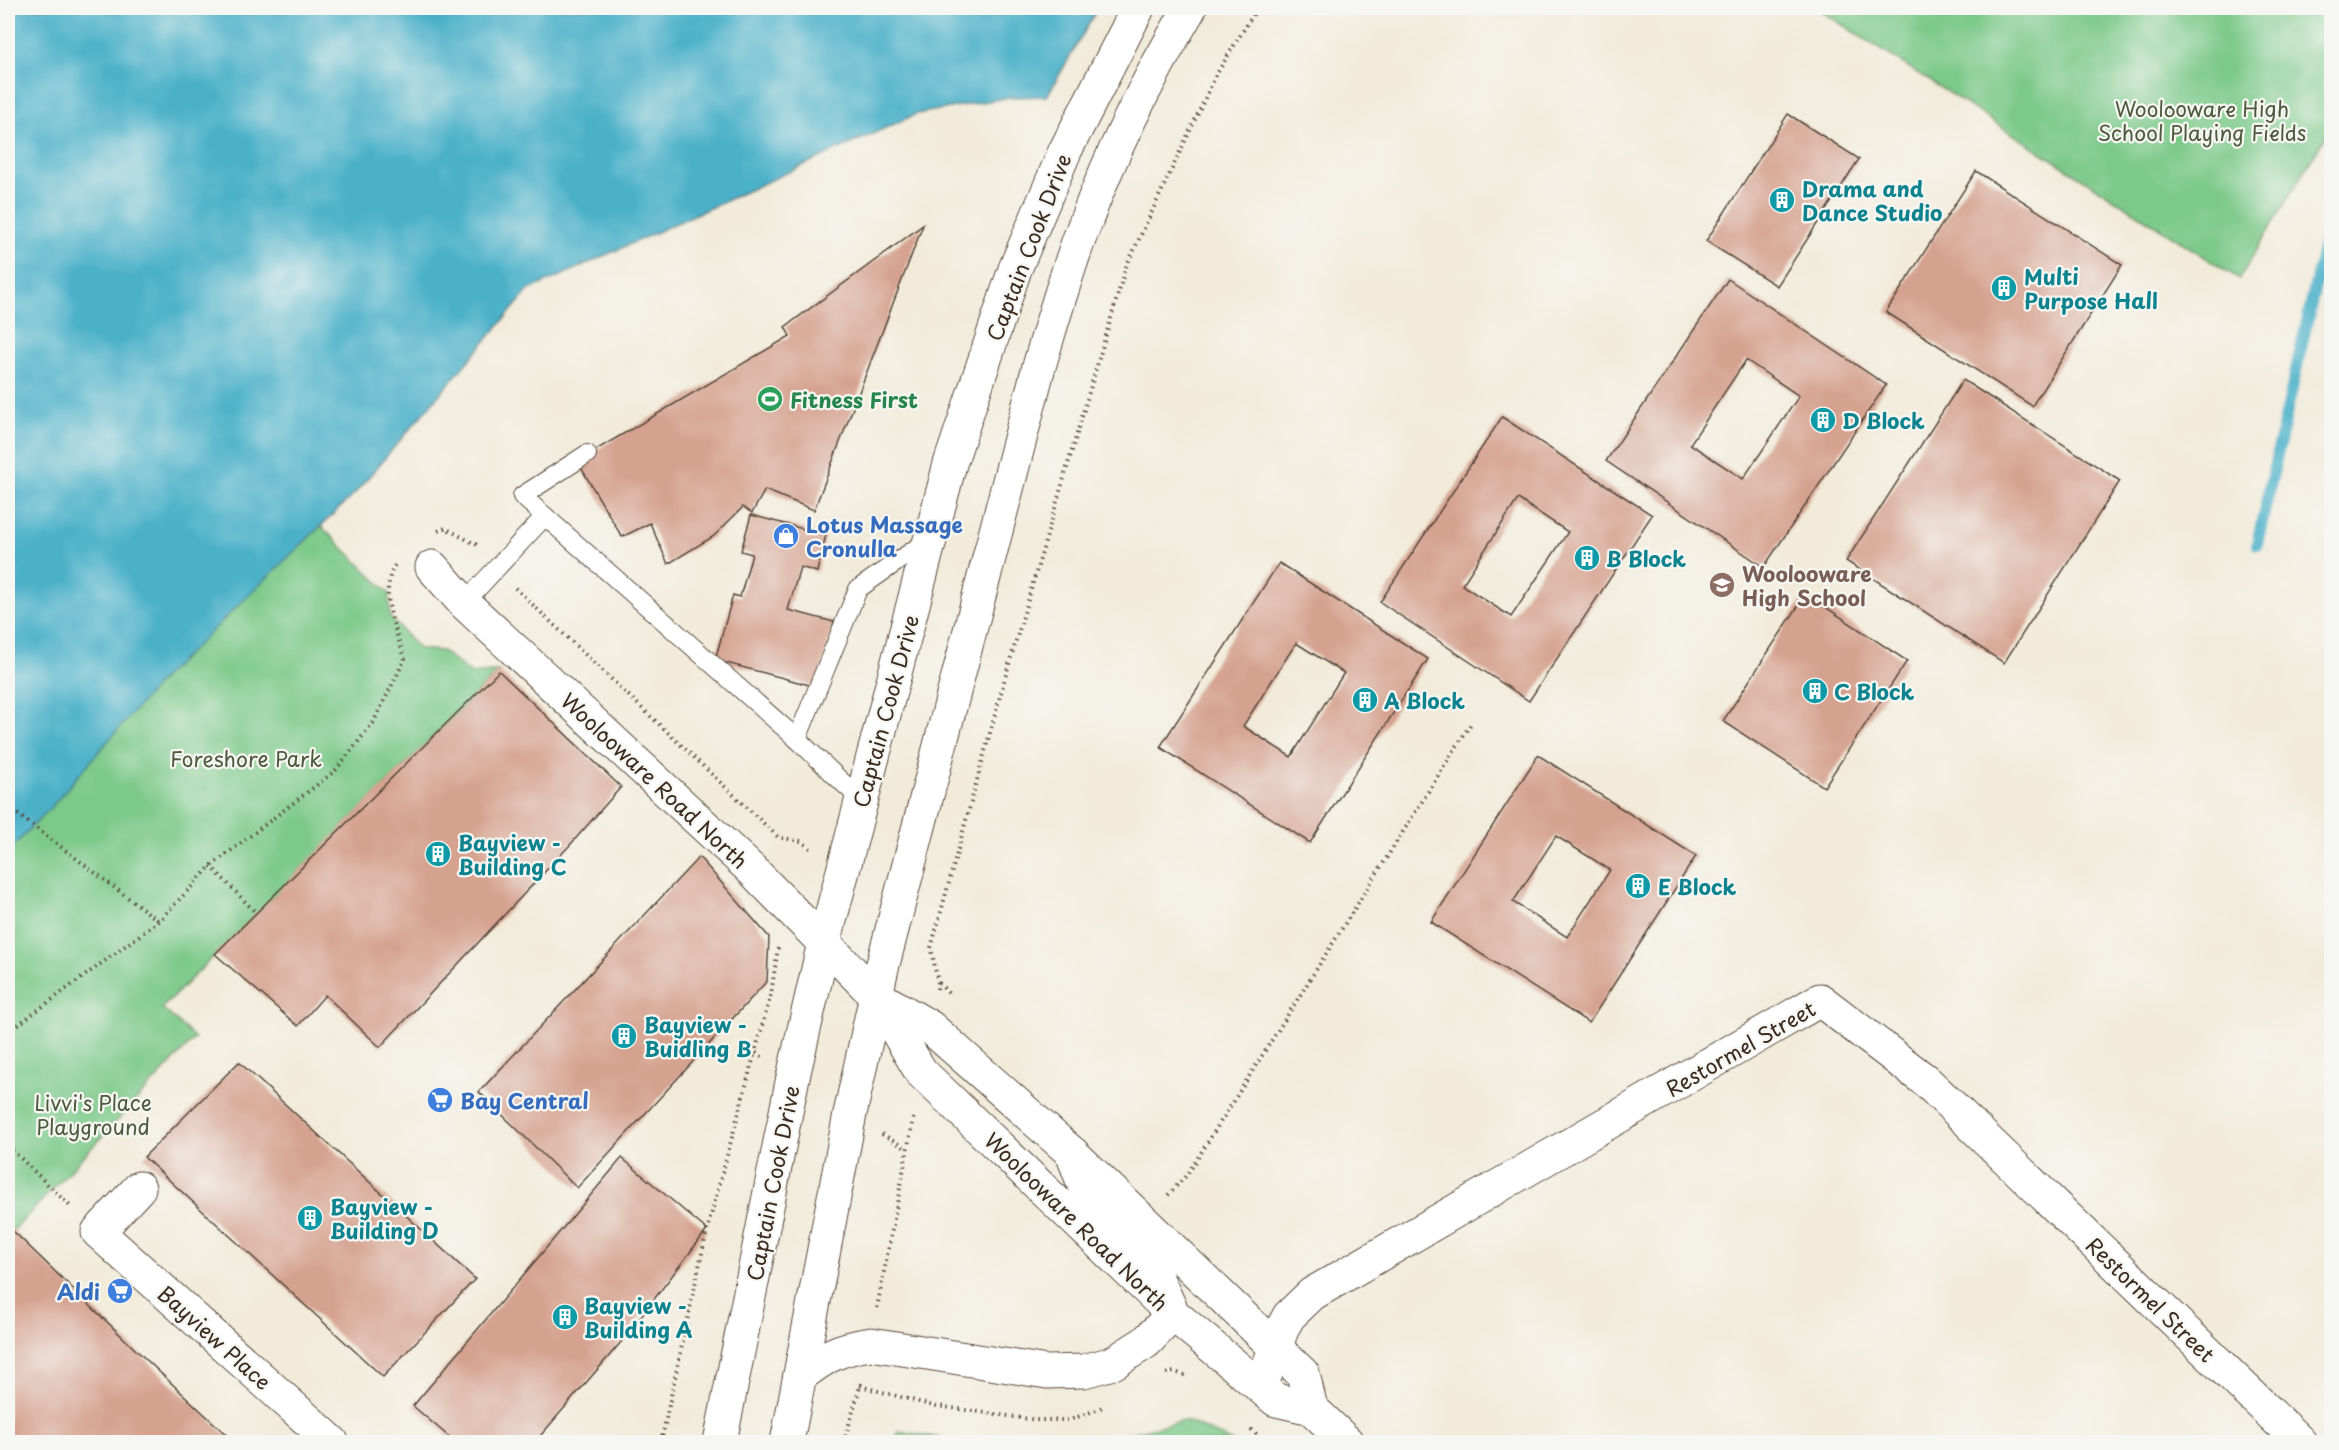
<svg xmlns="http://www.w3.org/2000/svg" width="2339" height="1450" font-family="'Playpen Sans',sans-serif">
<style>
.green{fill:#7bc989;stroke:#5b7a54;stroke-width:1.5}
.water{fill:#4bb1c9;stroke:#436e74;stroke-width:1.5}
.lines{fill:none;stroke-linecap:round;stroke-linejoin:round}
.stream{stroke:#4bb1c9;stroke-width:12}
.building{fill:#d5a28f;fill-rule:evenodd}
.service-casing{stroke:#56473a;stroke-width:20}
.minor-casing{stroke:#56473a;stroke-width:35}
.tertiary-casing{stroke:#56473a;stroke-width:35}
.secondary-casing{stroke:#56473a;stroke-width:35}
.path{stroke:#56473a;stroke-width:4;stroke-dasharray:1.5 4.5;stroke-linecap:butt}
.service{stroke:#fff;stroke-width:18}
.minor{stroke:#fff;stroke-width:33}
.tertiary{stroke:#fff;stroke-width:33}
.secondary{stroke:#fff;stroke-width:33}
.labels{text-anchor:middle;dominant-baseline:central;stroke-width:4.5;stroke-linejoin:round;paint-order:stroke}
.park-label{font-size:21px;fill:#4e5a3e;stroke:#f6f6f2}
.culture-label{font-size:21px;font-weight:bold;fill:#0d838f;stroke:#f6f6f2;text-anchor:start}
.street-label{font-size:21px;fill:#3b2a1e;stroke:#f6f6f2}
.leisure-label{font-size:21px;font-weight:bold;fill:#27864d;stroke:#f6f6f2;text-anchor:start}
.shop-label{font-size:21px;font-weight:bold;fill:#366cbe;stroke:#f6f6f2;text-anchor:start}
.education-label{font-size:21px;font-weight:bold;fill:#785e54;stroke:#f6f6f2;text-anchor:start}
</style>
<rect width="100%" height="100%" fill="#f6f6f2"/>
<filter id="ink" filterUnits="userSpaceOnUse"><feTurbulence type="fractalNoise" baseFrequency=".0167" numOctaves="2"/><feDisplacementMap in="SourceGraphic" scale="12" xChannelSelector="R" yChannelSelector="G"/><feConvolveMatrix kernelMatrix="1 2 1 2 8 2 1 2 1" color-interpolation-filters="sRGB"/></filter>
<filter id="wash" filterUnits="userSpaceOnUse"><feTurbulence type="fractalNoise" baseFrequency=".008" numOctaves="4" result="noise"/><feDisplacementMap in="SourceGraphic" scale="24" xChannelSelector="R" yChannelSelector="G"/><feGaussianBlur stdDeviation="1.35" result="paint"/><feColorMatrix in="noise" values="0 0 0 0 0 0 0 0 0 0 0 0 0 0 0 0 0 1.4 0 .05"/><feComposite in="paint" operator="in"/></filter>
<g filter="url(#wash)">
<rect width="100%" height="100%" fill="#f2ebda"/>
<!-- green -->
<g class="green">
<polygon points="8,8 1098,8 1047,96 1009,97 916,114 529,290 354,494 321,526 389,593 390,617 419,649 442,651 472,674 499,671 162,1008 195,1038 13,1231 8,1226"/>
<polygon points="1816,8 2331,8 2331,127 2239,279"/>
<polygon points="1185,1420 1233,1442 1093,1442"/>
<polygon points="898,1431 965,1442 894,1442"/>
</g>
<!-- water -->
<polygon class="water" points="8,8 1098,8 1047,96 1009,97 916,114 529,290 354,494 160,681 52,806 8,852"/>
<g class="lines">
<!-- stream -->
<polyline class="stream" points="2257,544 2332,210"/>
</g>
<g id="blocks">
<!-- building -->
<g class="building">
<polygon points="1788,114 1859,159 1777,286 1706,241"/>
<polygon points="1976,171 2122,265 2032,406 1886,312"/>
<polygon points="923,225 814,510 765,490 752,513 743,507 714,536 668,564 650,523 622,537 577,461 790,336 785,327"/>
<path d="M1728,279L1886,385L1764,567L1606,461ZM1746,360L1799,396L1743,479L1690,444Z"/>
<polygon points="1963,380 2120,481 2004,663 1846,561"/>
<path d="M1502,417L1652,515L1529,701L1380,602ZM1518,499L1568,532L1511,617L1462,585Z"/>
<polygon points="751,515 826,535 817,572 800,567 788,610 834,622 817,687 715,660 733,595 740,597 752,554 741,551"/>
<path d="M1279,563L1428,659L1310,843L1160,747ZM1296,643L1344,673L1291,757L1243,726Z"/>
<polygon points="1806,594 1907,661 1824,787 1723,721"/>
<polygon points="499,671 621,787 570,845 380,1047 325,995 298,1026 215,954"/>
<path d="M1538,755L1696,856L1589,1023L1431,922ZM1556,836L1610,870L1567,937L1513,902Z"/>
<polygon points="699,857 769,937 767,981 577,1188 479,1092"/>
<polygon points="239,1062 475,1279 383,1377 144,1157"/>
<polygon points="622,1158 707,1230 622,1341 535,1442 455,1442 413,1406"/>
<polygon points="8,1226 135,1349 234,1442 8,1442"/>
</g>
</g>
</g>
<g filter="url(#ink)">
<use href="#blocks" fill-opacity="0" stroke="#56473a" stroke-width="1.5"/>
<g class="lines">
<!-- service casing -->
<g class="service-casing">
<g id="service">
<polyline points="587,454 522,496 797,739 861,800"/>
<polyline points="464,603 545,516"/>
<polyline points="797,739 858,589 928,540"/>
</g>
</g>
<!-- minor casing -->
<g class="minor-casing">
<g id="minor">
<polyline points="432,567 464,603 752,870 824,943"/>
<polyline points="139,1188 98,1232 332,1442"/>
<polyline points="1261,1387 1283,1327 1289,1316 1312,1294 1820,1000 1926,1081 2300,1442"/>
</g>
</g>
<!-- tertiary casing -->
<g class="tertiary-casing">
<g id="tertiary">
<polyline points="824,943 876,996 921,1072 1173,1314 1276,1400 1311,1408 1347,1442"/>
<polyline points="878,997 930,1027 1072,1153 1303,1374 1311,1408"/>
</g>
</g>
<!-- secondary casing -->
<g class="secondary-casing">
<g id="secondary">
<path d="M800,1376C826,1356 837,1349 871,1344L1047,1372L1084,1371L1113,1363L1146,1342L1173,1314L1151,1265L1103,1217L1089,1198L1072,1153"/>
<polyline points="720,1442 793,1077 824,943 950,464 1015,269 1065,151 1138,8"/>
<path d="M787,1442L850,1114L882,968L1038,370C1052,322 1066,273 1084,226C1112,150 1149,77 1190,8"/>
</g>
</g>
<!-- path -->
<g class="path">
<polyline points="438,531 445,528 479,546"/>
<polyline points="515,588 778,837 801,841 813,850"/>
<polyline points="8,807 159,921"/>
<polyline points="211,866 256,913"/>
<polyline points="939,983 950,995"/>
<polyline points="937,989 938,983 931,948 1005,678 1126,267 1216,75 1257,8"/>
<path d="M8,1032L159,921L211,866L335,771L373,723L405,659C396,630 378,593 395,565"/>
<polyline points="762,1057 755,1052 771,994 778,948"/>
<polyline points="882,1134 907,1149"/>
<polyline points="8,1146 72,1208"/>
<polyline points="1168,1195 1187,1175 1472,722"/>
<polyline points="877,1308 914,1115"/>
<polyline points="1166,1373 1175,1372 1188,1376"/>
<polyline points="860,1386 930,1405 1037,1420 1069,1420 1099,1409 1105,1405"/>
<polyline points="1251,1429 1265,1442"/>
<polyline points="661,1442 707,1230 755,1052"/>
<polyline points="844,1442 861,1383"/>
</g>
<!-- service -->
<use href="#service" class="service"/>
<!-- minor -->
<use href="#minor" class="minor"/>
<!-- tertiary -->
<use href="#tertiary" class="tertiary"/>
<!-- secondary -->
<use href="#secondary" class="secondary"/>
</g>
</g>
<!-- icons -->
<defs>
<g id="building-disc" transform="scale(1.35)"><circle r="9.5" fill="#0f9aa8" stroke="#f6f6f2"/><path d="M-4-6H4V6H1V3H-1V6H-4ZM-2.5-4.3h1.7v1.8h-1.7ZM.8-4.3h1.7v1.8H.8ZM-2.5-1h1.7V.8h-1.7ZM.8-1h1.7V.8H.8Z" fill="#fff"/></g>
<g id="stadium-disc" transform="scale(1.35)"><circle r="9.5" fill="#2e9e5b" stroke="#f6f6f2"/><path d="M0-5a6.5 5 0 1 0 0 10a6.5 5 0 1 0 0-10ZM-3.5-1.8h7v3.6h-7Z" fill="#fff"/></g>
<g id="shop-disc" transform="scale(1.35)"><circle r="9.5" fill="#3f7fe0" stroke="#f6f6f2"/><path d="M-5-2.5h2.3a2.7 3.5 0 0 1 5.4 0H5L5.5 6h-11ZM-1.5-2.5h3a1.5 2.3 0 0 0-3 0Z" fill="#fff"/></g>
<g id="school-disc" transform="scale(1.35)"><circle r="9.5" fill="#8d6e63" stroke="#f6f6f2"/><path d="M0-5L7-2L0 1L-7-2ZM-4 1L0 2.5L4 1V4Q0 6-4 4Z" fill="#fff"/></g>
<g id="supermarket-disc" transform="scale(1.35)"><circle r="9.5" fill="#3f7fe0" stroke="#f6f6f2"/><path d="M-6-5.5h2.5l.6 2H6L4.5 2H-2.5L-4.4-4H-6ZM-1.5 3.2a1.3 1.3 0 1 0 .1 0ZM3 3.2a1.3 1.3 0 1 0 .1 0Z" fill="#fff"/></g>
</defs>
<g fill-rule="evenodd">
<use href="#building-disc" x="1782" y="200"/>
<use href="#building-disc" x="2004" y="288"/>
<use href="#stadium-disc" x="770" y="399"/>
<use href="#building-disc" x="1823" y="420"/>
<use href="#shop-disc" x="786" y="536"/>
<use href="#building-disc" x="1587" y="558"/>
<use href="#school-disc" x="1722" y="585"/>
<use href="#building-disc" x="1815" y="691"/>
<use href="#building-disc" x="1365" y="700"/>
<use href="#building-disc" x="438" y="854"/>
<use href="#building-disc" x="1638" y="886"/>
<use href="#building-disc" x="624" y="1036"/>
<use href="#supermarket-disc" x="440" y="1100"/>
<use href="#building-disc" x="310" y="1218"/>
<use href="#supermarket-disc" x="120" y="1291"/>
<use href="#building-disc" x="565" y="1317"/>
</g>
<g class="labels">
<!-- park labels -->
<g class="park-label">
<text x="2202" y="108">Woolooware High<tspan x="2202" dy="24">School Playing Fields</tspan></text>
<text x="246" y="758">Foreshore Park</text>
<text x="93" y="1102">Livvi's Place<tspan x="93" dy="24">Playground</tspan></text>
</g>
<!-- culture labels -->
<g class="culture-label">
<text x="1802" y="188">Drama and<tspan x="1802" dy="24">Dance Studio</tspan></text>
<text x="2024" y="276">Multi<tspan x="2024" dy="24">Purpose Hall</tspan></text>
<text x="1842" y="420">D Block</text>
<text x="1606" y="558">B Block</text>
<text x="1834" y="691">C Block</text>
<text x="1384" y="700">A Block</text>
<text x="458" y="842">Bayview -<tspan x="458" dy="24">Building C</tspan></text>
<text x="1658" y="886">E Block</text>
<text x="644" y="1024">Bayview -<tspan x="644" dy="24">Buidling B</tspan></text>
<text x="330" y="1206">Bayview -<tspan x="330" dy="24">Building D</tspan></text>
<text x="584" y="1305">Bayview -<tspan x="584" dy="24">Building A</tspan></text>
</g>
<!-- street labels -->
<g class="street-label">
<text transform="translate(1028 247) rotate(-69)">Captain Cook Drive</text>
<text transform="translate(885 711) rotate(-75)">Captain Cook Drive</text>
<text transform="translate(655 780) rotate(43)">Woolooware Road North</text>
<text transform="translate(1740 1048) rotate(-30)">Restormel Street</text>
<text transform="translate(772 1183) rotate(-79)">Captain Cook Drive</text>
<text transform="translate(1077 1221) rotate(44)">Woolooware Road North</text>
<text transform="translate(2151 1299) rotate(44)">Restormel Street</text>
<text transform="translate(215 1337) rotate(42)">Bayview Place</text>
</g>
<!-- leisure labels -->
<g class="leisure-label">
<text x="790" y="399">Fitness First</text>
</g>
<!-- shop labels -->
<g class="shop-label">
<text x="806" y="524">Lotus Massage<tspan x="806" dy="24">Cronulla</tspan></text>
<text x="460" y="1100">Bay Central</text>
<text x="100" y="1291" text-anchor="end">Aldi</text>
</g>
<!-- education labels -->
<g class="education-label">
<text x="1742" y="573">Woolooware<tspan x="1742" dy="24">High School</tspan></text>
</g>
</g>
<!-- margin -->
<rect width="2339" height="1450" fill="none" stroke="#f6f6f2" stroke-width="30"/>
</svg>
